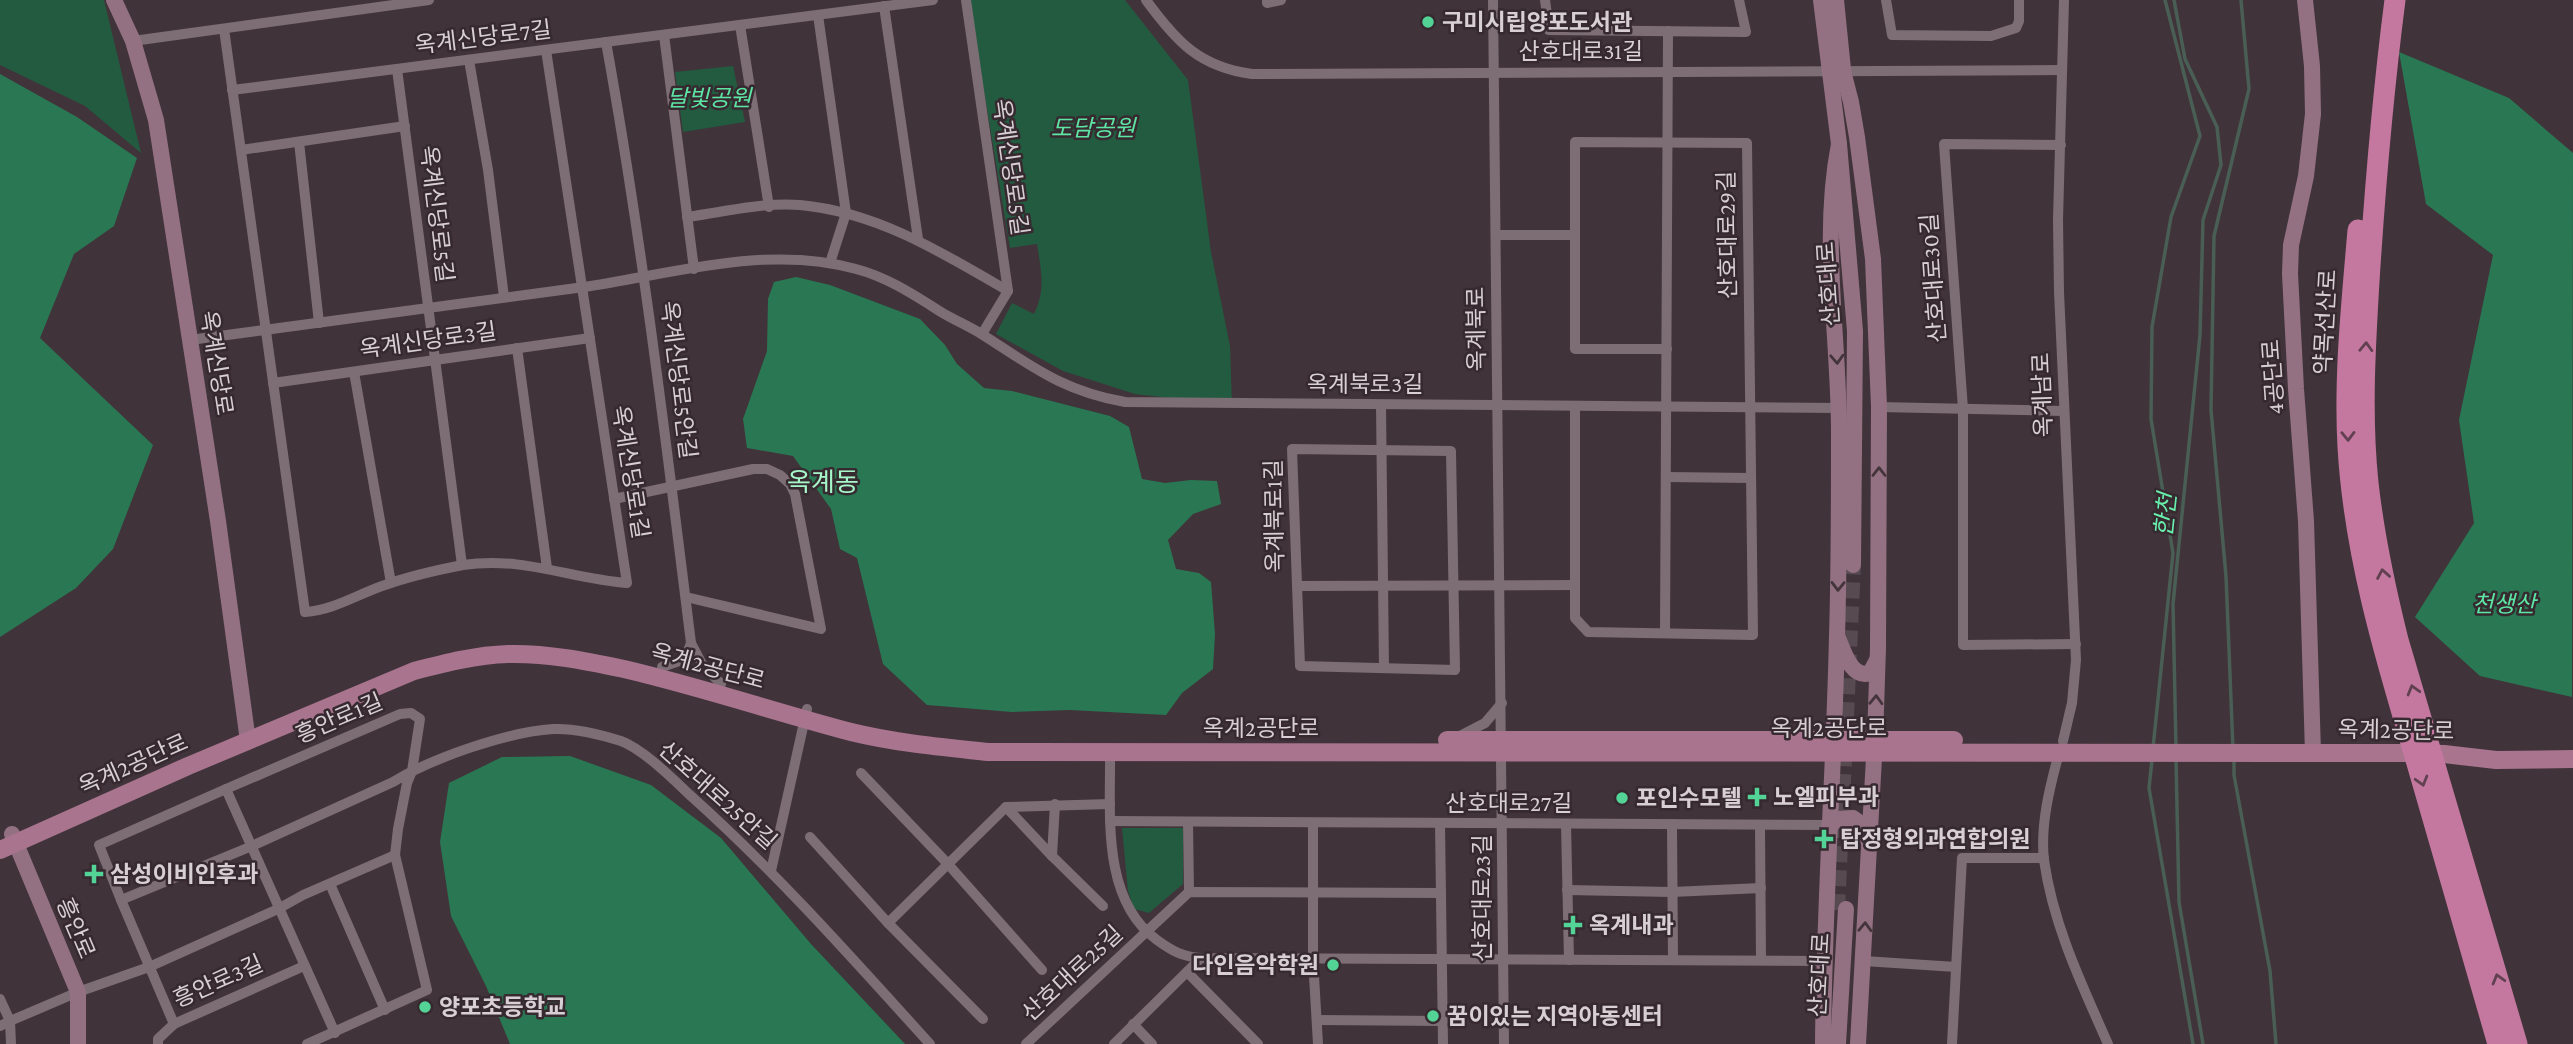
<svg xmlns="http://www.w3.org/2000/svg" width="2573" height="1044" font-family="'Crimson Pro','Noto Sans KR',serif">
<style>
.green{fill:#235b40}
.forest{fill:#297853}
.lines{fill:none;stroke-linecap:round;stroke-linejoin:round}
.stream{stroke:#495e54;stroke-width:3.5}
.secondary-tunnel{stroke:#584a51;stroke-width:16;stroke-dasharray:16 8;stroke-linecap:butt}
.street{stroke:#7d6e75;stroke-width:10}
.secondary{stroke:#937182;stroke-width:16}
.primary{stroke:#a8748e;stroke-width:18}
.highway{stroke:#c5789f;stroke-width:21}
.oneway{stroke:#614151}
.oneway2{stroke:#44343b}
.poi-dot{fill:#53d396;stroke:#36292f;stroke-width:2.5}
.labels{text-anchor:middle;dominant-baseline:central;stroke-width:5;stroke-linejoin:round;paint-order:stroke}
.poi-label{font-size:23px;font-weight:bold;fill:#d7cfd3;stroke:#36292f;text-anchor:start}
.street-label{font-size:23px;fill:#d7cfd3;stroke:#36292f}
.park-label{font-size:23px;font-style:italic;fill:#5de5a4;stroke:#36292f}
.water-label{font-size:24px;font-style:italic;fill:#68efad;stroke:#36292f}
.quarter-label{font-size:26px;fill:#a6f6ca;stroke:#36292f}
</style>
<rect width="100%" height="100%" fill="#41333a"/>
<!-- green -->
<g class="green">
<polygon points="0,0 104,0 141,153 85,106 0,65"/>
<path d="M969,0H1125L1188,80L1211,252L1230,346L1232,405L1135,394L1063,371L996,334L1012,303L1034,314C1046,290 1041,270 1037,244L1010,248Z"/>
<polygon points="733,66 745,122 683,132 675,72"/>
<polygon points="1122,828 1183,828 1183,884 1149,913 1134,909 1128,891"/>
</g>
<!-- forest -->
<g class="forest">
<polygon points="2399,52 2509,98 2573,153 2572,697 2480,676 2415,617 2474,523 2459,420 2493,255 2426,204"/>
<polygon points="0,74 77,117 137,158 114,226 74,254 40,338 153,445 113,549 76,588 0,637"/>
<polygon points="796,277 830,285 920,319 945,345 957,364 984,388 1012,391 1110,416 1129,427 1142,479 1165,483 1191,480 1217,481 1221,504 1193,514 1168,540 1176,569 1199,573 1211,582 1215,634 1213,669 1182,693 1166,715 1070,710 1012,712 927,705 883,664 857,558 840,549 831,509 793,456 747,448 743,419 767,351 768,299 774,282"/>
<polygon points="570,756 651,785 721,838 811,944 905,1044 510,1044 486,986 451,916 440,842 449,783 502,757"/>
</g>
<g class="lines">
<!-- stream -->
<g class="stream">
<polyline points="2174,0 2185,59 2217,127 2221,165 2203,220 2200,335 2173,604 2176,748"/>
<polyline points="2153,748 2173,553 2151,419 2152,327 2171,217 2200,136 2165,0"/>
<polyline points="2233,749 2226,576 2211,410 2214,236 2249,89 2241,0"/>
<polyline points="2176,759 2179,902 2203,1044"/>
<polyline points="2152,760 2149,788 2193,1044"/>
<polyline points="2234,760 2234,775 2270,971 2276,1044"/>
</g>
<!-- secondary-tunnel -->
<polyline class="secondary-tunnel" points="1837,910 1853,565"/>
<!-- street -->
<g class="street">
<polyline points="966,0 1008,291 982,334"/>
<path d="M1146,0C1176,41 1199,67 1252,74L2062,70"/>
<polyline points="1267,0 1267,3 1281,0"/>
<polyline points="1493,0 1504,1044"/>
<polyline points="1545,0 1549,30 1746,32 1739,0"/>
<polyline points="1886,0 1892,35 1991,36 2016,28 2019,21 2019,0"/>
<polyline points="884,6 918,239"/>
<polyline points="818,15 846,213 830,263"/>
<polyline points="740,25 769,207"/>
<path d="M224,29L305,612C334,610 358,594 385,585C410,576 437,570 463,565C523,556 571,579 627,583L546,50"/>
<polyline points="664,35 694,269"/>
<polyline points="133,41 429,0"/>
<path d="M606,42C642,241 666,442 691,643L702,664L721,684"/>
<polyline points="469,60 488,170 504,297"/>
<polyline points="397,69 462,565"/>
<polyline points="232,90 933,0"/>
<polyline points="299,142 319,323"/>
<polyline points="2061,145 1944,144 1963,409 1963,645 2076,644"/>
<polyline points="241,150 405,126"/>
<path d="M687,217C724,212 764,202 800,205C877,212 943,253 1008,291"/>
<polyline points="1496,235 1575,235"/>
<path d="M190,340C321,322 453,305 584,287C672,274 768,244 856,269C887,277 914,295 941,312C954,320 969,326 983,335C1033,367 1063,391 1125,402L1840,408"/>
<polyline points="517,348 547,568"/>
<polyline points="354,372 391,583"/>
<polyline points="273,383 590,338"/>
<polyline points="1381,405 1384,668"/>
<polyline points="1575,407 1575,618 1588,632 1753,635 1747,143 1575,142 1575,349 1667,349"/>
<polyline points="1879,407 2063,411"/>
<polygon points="1292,449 1451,451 1455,670 1300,666"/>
<polyline points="1666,477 1751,478"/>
<polyline points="614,499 753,469 767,469 780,475 790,484 795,494 821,629 686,597"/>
<polyline points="1297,586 1575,585"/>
<polyline points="1665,633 1668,31"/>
<polyline points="662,667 685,659 691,643"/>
<polyline points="1458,737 1485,723 1502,703"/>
<polyline points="2063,741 2072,703 2076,660 2059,292 2058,220 2064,0"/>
<path d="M1110,749C1111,811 1100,899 1157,940C1172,951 1183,957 1201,958L1824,961"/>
<path d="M2059,753C2050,786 2040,825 2044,860C2053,925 2082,985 2108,1044"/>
<polyline points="861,773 947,863 1042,970"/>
<polyline points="226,789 400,714 411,713 420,719 412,771 407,783 398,829 395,855 427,990 307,1044"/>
<polyline points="1055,804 1052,856 1103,906"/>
<polyline points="1006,807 1052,856"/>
<polyline points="1110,821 1829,825"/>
<polyline points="1188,822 1189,892"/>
<polyline points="1313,823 1313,959 1318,1044"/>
<polyline points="1440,823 1443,1044"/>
<polyline points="1566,824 1569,960"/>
<polyline points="1672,824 1673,960"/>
<polyline points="1760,825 1761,960"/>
<polyline points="810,837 888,923"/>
<polyline points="771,871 807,709"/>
<polyline points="330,884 385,1010"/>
<polyline points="1567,890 1672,892 1761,888"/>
<polyline points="121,900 99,845 226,789 335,1033"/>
<polyline points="1864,961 1956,967"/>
<polyline points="1187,972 1258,1044"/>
<polyline points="0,999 10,1021 0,1026"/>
<polyline points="983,1019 888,923 1006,807 1110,804"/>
<polyline points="1317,1020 1443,1021"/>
<path d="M174,1024L121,900L252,846L393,782C432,758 507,732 553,729C576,728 599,734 621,741C643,749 674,780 691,796C777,873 853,959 930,1044"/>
<polyline points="1133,1024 1152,1044"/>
<polyline points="11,1044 10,1021 78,992 149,967 278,909 303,895 395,855"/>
<polyline points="158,1044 158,1039 174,1024 304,966"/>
<polyline points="1026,1044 1189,892 1441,893"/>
<polyline points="1114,1044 1201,958"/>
<polyline points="1952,1044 1962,858 2044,858"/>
</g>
<!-- secondary -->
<g class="secondary">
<polyline points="114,0 133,41 156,120 218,521 248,741"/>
<polyline points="1821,0 1839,144 1855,331 1853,565"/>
<polyline points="1836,0 1844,79"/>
<polyline points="2305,0 2312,66 2313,114 2306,176 2291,245 2290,274 2296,389 2306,521 2313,753"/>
<polyline points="1843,71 1851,102 1857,137 1873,259 1879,407 1878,648 1875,740 1858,1044"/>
<path d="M1838,638C1844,651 1851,679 1870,673L1877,660"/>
<polyline points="1829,825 1840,819 1853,818 1860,823 1867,839"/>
<polyline points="12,834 78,992 78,1044"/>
<path d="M1823,1044C1824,908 1834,772 1837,636C1839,571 1839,506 1839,440C1840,342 1820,241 1839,144"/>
<polyline points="1838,1044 1846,909"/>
</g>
<!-- primary -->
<g class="primary">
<polyline points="1447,740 1954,740"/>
<path d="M0,850L188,766L414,671C445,663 476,655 508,654C547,653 586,661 624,669C701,687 775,712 851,732C896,743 942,747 988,752L2410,753L2444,754L2496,760L2573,759"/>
</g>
<!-- highway -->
<g class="highway">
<path d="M2395,0C2383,93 2375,187 2369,281C2365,348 2361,416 2368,483C2374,536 2385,588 2398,640L2517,1044"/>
<path d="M2358,230C2352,302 2344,375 2348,447C2354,552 2384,653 2414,753C2442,850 2470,947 2498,1044"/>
</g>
</g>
<!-- one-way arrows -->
<defs><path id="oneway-chevron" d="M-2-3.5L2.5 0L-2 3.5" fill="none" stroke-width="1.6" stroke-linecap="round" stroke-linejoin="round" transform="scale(1.75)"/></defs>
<g class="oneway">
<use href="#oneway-chevron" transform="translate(2366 347) rotate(-88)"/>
<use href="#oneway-chevron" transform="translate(2348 436) rotate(89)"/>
<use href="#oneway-chevron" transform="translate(2383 574) rotate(-100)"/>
<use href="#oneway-chevron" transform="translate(2413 690) rotate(-106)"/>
<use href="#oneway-chevron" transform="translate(2422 781) rotate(74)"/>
<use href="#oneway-chevron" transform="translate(2498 979) rotate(-106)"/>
</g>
<g class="oneway2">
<use href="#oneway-chevron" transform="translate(1837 359) rotate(87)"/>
<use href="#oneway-chevron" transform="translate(1879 472) rotate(-90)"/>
<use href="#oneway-chevron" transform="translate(1838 586) rotate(91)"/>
<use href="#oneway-chevron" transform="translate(1876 700) rotate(-88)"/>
<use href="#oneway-chevron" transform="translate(1865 927) rotate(-88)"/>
</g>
<!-- markers -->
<g class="poi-dot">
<circle cx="1428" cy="22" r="7"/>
<path d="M1753.5 786.5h7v7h7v7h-7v7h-7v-7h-7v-7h7z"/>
<circle cx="1622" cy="798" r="7"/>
<path d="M1820.5 828.5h7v7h7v7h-7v7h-7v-7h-7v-7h7z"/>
<path d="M90.5 863.5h7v7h7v7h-7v7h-7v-7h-7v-7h7z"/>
<path d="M1569.5 914.5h7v7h7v7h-7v7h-7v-7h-7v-7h7z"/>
<circle cx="1333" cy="965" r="7"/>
<circle cx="425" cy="1007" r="7"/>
<circle cx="1433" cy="1016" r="7"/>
</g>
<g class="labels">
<!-- poi labels -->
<g class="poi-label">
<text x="1442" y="22">구미시립양포도서관</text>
<text x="1773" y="797">노엘피부과</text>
<text x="1636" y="798">포인수모텔</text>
<text x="1840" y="839">탑정형외과연합의원</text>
<text x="110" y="874">삼성이비인후과</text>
<text x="1589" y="925">옥계내과</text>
<text x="1319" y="965" text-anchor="end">다인음악학원</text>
<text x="439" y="1007">양포초등학교</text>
<text x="1447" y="1016">꿈이있는 지역아동센터</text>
</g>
<!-- street labels -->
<g class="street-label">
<text transform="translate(483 37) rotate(-7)">옥계신당로7길</text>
<text x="1581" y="51">산호대로31길</text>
<text transform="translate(1011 167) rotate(82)">옥계신당로5길</text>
<text transform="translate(437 214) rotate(83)">옥계신당로5길</text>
<text transform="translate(1727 235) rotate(-91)">산호대로29길</text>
<text transform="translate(1933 278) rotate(-94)">산호대로30길</text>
<text transform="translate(1828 284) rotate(-94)">산호대로</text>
<text transform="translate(2325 322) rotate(-87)">약목선산로</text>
<text transform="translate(1476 329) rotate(-91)">옥계북로</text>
<text transform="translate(428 340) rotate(-8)">옥계신당로3길</text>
<text transform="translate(217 363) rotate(81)">옥계신당로</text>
<text transform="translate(2273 377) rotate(-94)">4공단로</text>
<text transform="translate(679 380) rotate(83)">옥계신당로5안길</text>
<text x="1365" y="384">옥계북로3길</text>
<text transform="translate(2042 395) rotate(-92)">옥계남로</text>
<text transform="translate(631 472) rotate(81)">옥계신당로1길</text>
<text transform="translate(1274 516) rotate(-91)">옥계북로1길</text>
<text transform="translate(708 666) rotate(15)">옥계2공단로</text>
<text transform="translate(339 718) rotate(-23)">흥안로1길</text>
<text x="1261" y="728">옥계2공단로</text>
<text x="1829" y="728">옥계2공단로</text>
<text transform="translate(2396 730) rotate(1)">옥계2공단로</text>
<text transform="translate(133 764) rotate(-24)">옥계2공단로</text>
<text transform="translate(718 795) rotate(42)">산호대로25안길</text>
<text x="1509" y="803">산호대로27길</text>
<text transform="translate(1482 898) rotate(-90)">산호대로23길</text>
<text transform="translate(76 928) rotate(67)">흥안로</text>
<text transform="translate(1072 973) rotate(-43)">산호대로25길</text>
<text transform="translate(1819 975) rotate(-87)">산호대로</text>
<text transform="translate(218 981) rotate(-24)">흥안로3길</text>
</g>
<!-- park labels -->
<g class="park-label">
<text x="709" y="98">달빛공원</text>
<text x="1093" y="128">도담공원</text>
<text x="2504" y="604">천생산</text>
</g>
<!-- water labels -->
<g class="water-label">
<text transform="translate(2165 515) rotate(-84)">한천</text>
</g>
<!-- quarter labels -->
<g class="quarter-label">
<text x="823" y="482">옥계동</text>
</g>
</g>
</svg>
